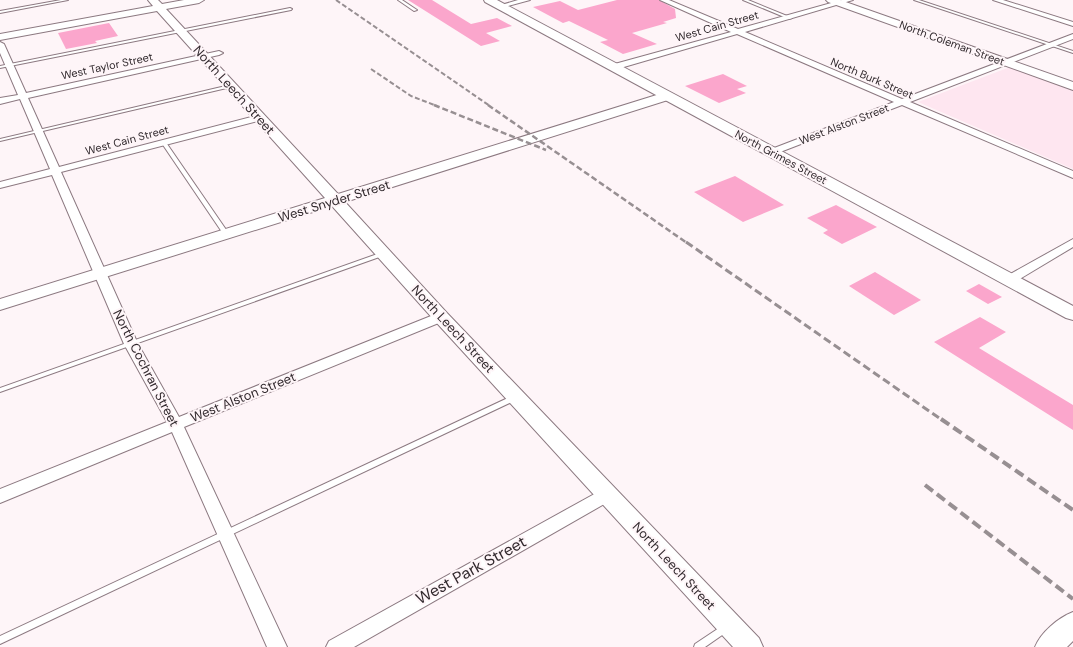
<svg xmlns="http://www.w3.org/2000/svg" width="1073" height="647" font-family="'DM Sans',sans-serif">
<style>
.built{fill:#fee6f0}
.building{fill:#fba6cc}
.lines{fill:none;stroke-linecap:round;stroke-linejoin:round}
.lane-casing{stroke:#8c7981;stroke-width:2}
.street-casing{stroke:#8c7981;stroke-width:2}
.secondary-casing{stroke:#8c7981;stroke-width:2}
.primary-casing{stroke:#8c7981;stroke-width:2}
.lane{fill:#fff;fill-rule:evenodd}
.street{fill:#fff;fill-rule:evenodd}
.secondary{fill:#fff;fill-rule:evenodd}
.primary{fill:#fff;fill-rule:evenodd}
.rail-far3{stroke:#978f92;stroke-width:2;stroke-dasharray:5 2.5;stroke-linecap:butt}
.rail-far2{stroke:#978f92;stroke-width:2.5;stroke-dasharray:6 3;stroke-linecap:butt}
.rail-far1{stroke:#978f92;stroke-width:3;stroke-dasharray:8 4;stroke-linecap:butt}
.rail{stroke:#978f92;stroke-width:4;stroke-dasharray:10 5;stroke-linecap:butt}
.labels{text-anchor:middle;dominant-baseline:central;stroke-width:4;stroke-linejoin:round;paint-order:stroke}
.far-street-label{font-size:11px;fill:#31292d;stroke:#fef5f8}
.street-label{font-size:13px;fill:#31292d;stroke:#fef5f8}
.near-street-label{font-size:16px;fill:#31292d;stroke:#fef5f8}
</style>
<rect width="100%" height="100%" fill="#fef5f8"/>
<!-- built -->
<polygon class="built" points="1010,67 1073,89 1073,169 918,102"/>
<!-- building -->
<g class="building">
<polygon points="408,0 432,0 471,24 497,18 512,26 486,33 500,41 481,46"/>
<polygon points="617,0 659,0 675,9 676,18 663,22 667,23 632,33 657,44 623,54 600,42 608,40 569,21 563,23 533,7 560,1 578,10"/>
<polygon points="109,23 118,36 95,41 97,43 66,49 58,33"/>
<polygon points="723,74 747,86 737,89 746,93 719,103 685,86"/>
<polygon points="735,176 784,205 743,222 694,192"/>
<polygon points="836,205 877,227 842,244 823,233 828,230 807,218"/>
<polygon points="875,272 921,300 894,315 849,286"/>
<polygon points="979,284 1002,297 988,304 966,291"/>
<polygon points="980,317 1006,332 979,348 1073,405 1073,430 934,342"/>
</g>
<g class="lines">
<!-- lane casing -->
<g class="lane-casing">
<g id="lane">
<polygon points="61,0 68,0 0,13 0,11"/>
<polygon points="398,0 402,0 417,10 414,11"/>
<polygon points="743,0 748,0 792,18 789,19"/>
<polygon points="914,0 919,0 1073,51 1073,53"/>
<polygon points="290,8 292,9 291,10 0,68 0,66"/>
<polygon points="230,85 232,86 231,87 0,141 0,139"/>
<polygon points="161,141 165,141 229,234 228,235 224,235 161,142"/>
<polygon points="383,252 385,253 386,254 385,255 0,392 0,388"/>
<polygon points="512,396 516,396 517,398 516,400 0,644 0,636"/>
<polygon points="725,624 728,625 729,628 728,631 705,647 694,647 695,644"/>
</g>
</g>
<!-- street casing -->
<g class="street-casing">
<g id="street">
<polygon points="518,0 530,0 501,8 498,6"/>
<polygon points="660,0 669,0 738,29 842,0 853,0 745,32 902,99 1073,34 1073,39 910,102 1073,171 1073,178 902,105 775,154 769,154 767,152 769,150 894,102 737,34 617,69 611,69 611,65 731,32"/>
<polygon points="993,0 1003,0 1073,22 1073,26"/>
<polygon points="0,42 4,44 26,93 219,51 223,53 219,55 28,98 59,167 259,115 264,118 262,120 61,172 138,344 179,417 436,314 441,313 446,314 447,317 446,320 184,427 287,647 267,647 172,432 0,503 0,489 167,422 124,344 52,175 0,188 0,182 50,169 20,99 0,104 0,98 18,95 0,53"/>
<polygon points="1073,239 1073,247 1013,283 1005,283 1003,280 1005,277"/>
<polygon points="607,487 613,489 615,494 613,499 354,647 326,647 329,641"/>
</g>
</g>
<!-- secondary casing -->
<g class="secondary-casing">
<g id="secondary">
<polygon points="148,0 158,0 162,4 184,0 204,0 199,3 166,9 338,194 663,93 671,93 673,96 671,99 345,202 447,313 759,638 763,647 733,647 435,321 332,206 0,310 0,299 325,198 157,11 0,40 0,34 153,6"/>
<polygon points="826,0 840,0 1073,82 1073,90 828,2"/>
<path d="M1073,612V641L1067,647H1035C1041,632 1058,618 1073,612Z"/>
</g>
</g>
<!-- primary casing -->
<g class="primary-casing">
<polygon id="primary" points="484,0 497,0 1073,306 1073,320 1066,318 485,2"/>
</g>
<!-- lane -->
<use href="#lane" class="lane"/>
<!-- street -->
<use href="#street" class="street"/>
<!-- secondary -->
<use href="#secondary" class="secondary"/>
<!-- primary -->
<use href="#primary" class="primary"/>
<!-- rail-far3 -->
<g class="rail-far3">
<polyline points="336,0 490,106"/>
<polyline points="371,69 411,96 437,106"/>
</g>
<!-- rail-far2 -->
<g class="rail-far2">
<polyline points="434,105 546,150"/>
<polyline points="488,105 687,243"/>
</g>
<!-- rail-far1 -->
<polyline class="rail-far1" points="686,242 942,420"/>
<!-- rail -->
<g class="rail">
<polyline points="941,419 1073,510"/>
<polyline points="925,485 1073,599"/>
</g>
</g>
<g class="labels">
<!-- far-street labels -->
<g class="far-street-label">
<text transform="translate(717 26) rotate(-16)">West Cain Street</text>
<text transform="translate(952 43) rotate(20)">North Coleman Street</text>
<text transform="translate(107 66) rotate(-12)">West Taylor Street</text>
<text transform="translate(872 78) rotate(23)">North Burk Street</text>
<text transform="translate(844 124) rotate(-21)">West Alston Street</text>
<text transform="translate(127 140) rotate(-15)">West Cain Street</text>
<text transform="translate(781 157) rotate(28)">North Grimes Street</text>
</g>
<!-- street labels -->
<g class="street-label">
<text transform="translate(234 90) rotate(48)">North Leech Street</text>
<text transform="translate(334 201) rotate(-17)">West Snyder Street</text>
<text transform="translate(453 329) rotate(47)">North Leech Street</text>
<text transform="translate(146 368) rotate(63)">North Cochran Street</text>
<text transform="translate(243 397) rotate(-22)">West Alston Street</text>
<text transform="translate(674 566) rotate(47)">North Leech Street</text>
</g>
<!-- near-street labels -->
<g class="near-street-label">
<text transform="translate(471 570) rotate(-29)">West Park Street</text>
</g>
</g>
</svg>
